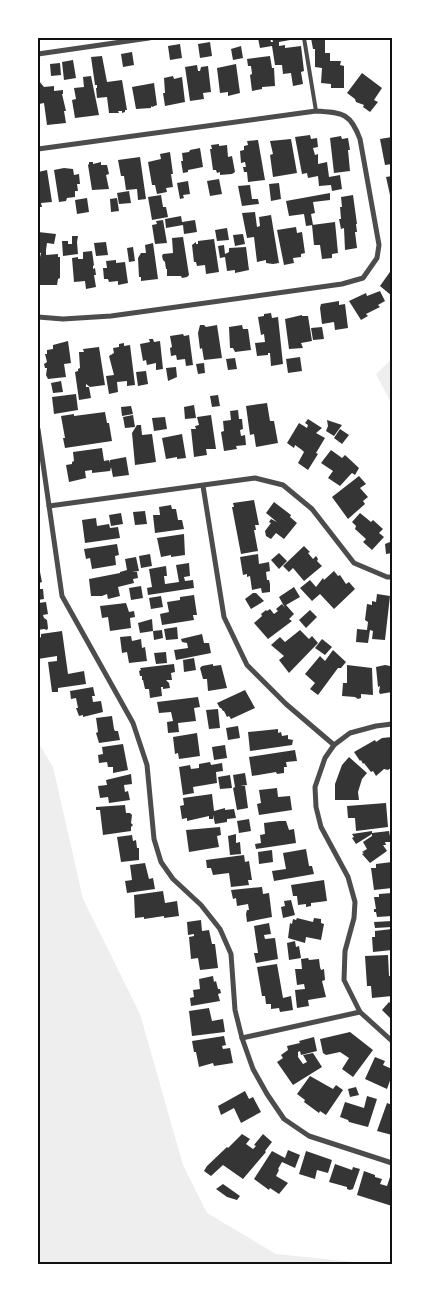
<svg xmlns="http://www.w3.org/2000/svg" width="430" height="1302" font-family="Ubuntu,sans-serif">
<style>
.green{fill:#eee}
.building{fill:#353535}
.lines{fill:none;stroke-linecap:round;stroke-linejoin:round}
.service{stroke:#4c4c4c;stroke-width:4}
.minor{stroke:#4c4c4c;stroke-width:5}
.neatline{fill:none;stroke:#111;stroke-width:2}
</style>
<rect width="100%" height="100%" fill="#fff"/>
<!-- green -->
<g class="green">
<polygon points="392,359 392,405 376,374"/>
<polygon points="38,742 53,767 83,899 140,1014 183,1165 207,1213 276,1254 375,1264 38,1264"/>
</g>
<!-- building -->
<g class="building">
<polygon points="258,38 270,38 271,42 273,42 272,38 289,38 290,40 279,42 279,46 285,45 285,48 301,46 304,71 301,72 303,84 293,86 291,73 283,74 282,65 275,65 272,46 260,48"/>
<polygon points="311,38 325,38 325,53 330,53 330,61 341,61 340,65 344,66 344,88 331,88 331,84 321,83 322,68 315,67 315,49 313,49"/>
<polygon points="210,42 212,56 200,58 198,44"/>
<polygon points="180,44 182,58 170,60 168,46"/>
<polygon points="241,46 243,58 233,60 231,49"/>
<polygon points="132,52 134,65 123,67 121,54"/>
<polygon points="102,56 107,82 122,80 127,110 125,110 125,112 122,113 122,111 118,111 119,113 109,113 107,97 97,98 96,88 97,88 97,85 95,85 91,57"/>
<polygon points="270,56 272,68 274,68 275,86 262,87 262,89 252,91 250,75 252,74 251,66 248,66 247,59"/>
<polygon points="73,60 76,78 64,80 62,62"/>
<polygon points="60,63 61,75 51,76 50,64"/>
<polygon points="236,64 240,93 228,96 228,92 220,93 217,68"/>
<polygon points="197,65 198,71 200,71 201,67 208,66 211,92 203,93 204,99 190,101 185,67"/>
<polygon points="362,73 382,88 374,100 378,102 370,112 363,107 364,105 356,102 355,99 347,93"/>
<polygon points="91,76 99,115 75,118 72,100 76,99 74,88 84,87 83,77"/>
<polygon points="173,76 174,79 182,77 185,102 165,106 163,93 165,93 164,78"/>
<polygon points="38,81 39,81 44,87 54,86 54,91 63,90 63,94 62,94 66,111 64,111 66,123 47,125 44,103 39,104"/>
<polygon points="154,83 157,105 152,107 151,106 151,108 136,109 132,87"/>
<polygon points="310,135 311,139 317,138 318,147 313,148 315,155 318,154 318,164 327,162 329,177 340,175 342,189 332,191 331,185 319,186 318,176 308,178 307,173 302,174 295,137"/>
<polygon points="341,136 342,139 348,138 350,150 348,150 350,171 334,173 330,138"/>
<polygon points="392,137 392,164 385,165 380,139"/>
<polygon points="291,139 297,173 273,177 270,155 273,154 270,141"/>
<polygon points="258,140 265,180 248,182 247,172 244,172 243,167 246,167 245,162 241,163 240,151 244,150 244,146 248,145 247,141"/>
<polygon points="219,144 219,146 227,145 228,157 232,156 235,172 232,174 220,175 220,172 217,173 216,170 213,170 210,149 212,149 211,145"/>
<polygon points="200,148 203,167 188,170 188,172 183,173 181,161 183,161 182,153 189,152 190,150"/>
<polygon points="170,152 173,174 171,174 173,187 166,188 167,192 157,194 155,185 152,185 148,162 161,159 160,154"/>
<polygon points="140,157 146,199 138,200 137,189 126,190 124,176 121,176 118,160"/>
<polygon points="89,162 93,162 93,164 101,162 101,165 107,165 109,174 106,175 109,189 92,190 88,165 89,164"/>
<polygon points="64,168 73,169 74,175 79,174 80,184 77,184 78,191 75,191 75,197 67,198 66,201 59,202 54,170"/>
<polygon points="47,170 52,202 41,203 42,207 38,207 38,172"/>
<polygon points="392,176 392,194 390,195 386,177"/>
<polygon points="219,179 222,194 210,196 207,181"/>
<polygon points="188,181 190,194 183,195 184,198 180,199 177,183"/>
<polygon points="279,183 281,199 271,201 269,184"/>
<polygon points="250,185 252,199 258,199 259,204 242,206 238,186"/>
<polygon points="129,191 131,203 119,204 117,193"/>
<polygon points="330,193 330,200 313,202 315,213 311,214 313,225 306,226 304,214 289,216 286,201"/>
<polygon points="161,195 163,207 166,207 168,217 152,220 148,197"/>
<polygon points="353,195 357,224 356,224 357,232 355,232 357,248 345,250 344,228 341,229 339,219 341,219 340,207 342,207 341,197"/>
<polygon points="87,198 89,212 77,214 75,200"/>
<polygon points="117,198 119,211 111,212 110,199"/>
<polygon points="255,212 257,227 260,226 259,217 271,215 279,263 273,264 266,263 266,260 257,262 254,237 247,238 242,213"/>
<polygon points="181,216 182,222 195,220 197,232 184,234 183,225 166,228 165,219"/>
<polygon points="163,220 167,243 155,244 152,225 157,224 156,221"/>
<polygon points="335,222 338,253 332,254 332,258 322,259 320,245 314,245 312,225"/>
<polygon points="296,227 297,233 302,232 305,253 301,254 301,257 293,258 294,263 284,265 277,230"/>
<polygon points="227,228 229,240 217,241 215,230"/>
<polygon points="38,232 56,234 54,244 47,243 46,250 46,255 58,254 58,257 60,257 60,278 58,279 57,285 40,285 40,264 38,265 38,257 40,257 41,253 38,252"/>
<polygon points="243,234 245,244 235,246 233,235"/>
<polygon points="72,236 78,236 77,242 78,254 63,256 62,241 68,241 68,244 72,244"/>
<polygon points="183,237 189,275 187,277 182,278 181,276 167,276 167,269 166,269 165,262 163,260 162,256 163,254 173,253 172,238"/>
<polygon points="214,239 219,272 206,274 205,265 197,266 196,262 194,262 192,245 196,242 196,244 198,244 198,241"/>
<polygon points="106,242 108,255 96,256 94,243"/>
<polygon points="153,243 158,279 141,281 141,277 139,277 138,258 141,253 146,253 145,245"/>
<polygon points="224,245 225,254 229,252 229,248 246,247 249,270 235,273 235,270 227,271 225,257 220,258 218,246"/>
<polygon points="133,247 135,261 129,262 127,248"/>
<polygon points="92,251 94,265 93,266 93,269 95,268 96,275 94,275 96,287 86,289 85,281 74,282 72,258 78,257 78,259 83,259 83,252"/>
<polygon points="116,260 116,263 125,262 128,283 118,285 118,281 109,282 108,279 104,279 103,268 107,268 106,261"/>
<polygon points="392,269 392,296 380,286"/>
<polygon points="380,291 385,301 378,305 380,307 366,314 368,316 361,320 349,301 366,293 367,296"/>
<polygon points="339,301 339,305 345,304 348,328 335,330 334,322 322,324 320,308 321,304"/>
<polygon points="271,313 272,318 278,317 283,364 271,366 270,353 268,353 268,355 257,356 255,343 265,342 264,334 261,335 258,317 264,316 264,314"/>
<polygon points="302,315 302,316 308,316 312,341 301,343 303,348 289,349 285,319"/>
<polygon points="200,325 204,325 206,327 217,325 222,358 204,360 202,348 200,349 198,333"/>
<polygon points="242,325 243,329 248,329 251,350 235,352 233,348 230,348 229,327"/>
<polygon points="322,327 324,339 313,340 311,328"/>
<polygon points="183,334 184,336 189,335 193,365 186,366 185,359 177,360 176,355 171,356 170,348 172,347 170,336"/>
<polygon points="149,339 153,339 154,342 160,341 163,369 156,370 156,363 147,365 146,360 143,361 140,344 150,342"/>
<polygon points="68,341 71,363 64,364 66,377 48,379 46,375 47,368 45,368 44,364 47,362 45,354 47,354 47,350 53,349 53,345"/>
<polygon points="124,343 124,346 130,345 135,385 127,386 127,381 117,382 118,392 109,394 106,376 114,375 109,356 114,353 113,348 119,347 119,344"/>
<polygon points="99,347 105,385 90,387 86,384 86,387 89,387 91,398 79,400 75,372 78,371 78,369 80,368 79,352 84,352 83,349"/>
<polygon points="300,357 302,371 288,373 286,359"/>
<polygon points="235,358 237,369 228,370 226,359"/>
<polygon points="204,363 205,373 198,374 196,364"/>
<polygon points="176,367 177,377 168,381 166,368"/>
<polygon points="146,371 148,384 138,386 136,372"/>
<polygon points="61,381 63,392 53,393 51,383"/>
<polygon points="76,394 78,410 54,414 52,397"/>
<polygon points="218,395 220,406 212,407 210,396"/>
<polygon points="267,403 270,421 274,421 278,443 256,447 254,434 250,435 246,406"/>
<polygon points="194,405 196,418 185,419 184,407"/>
<polygon points="131,406 133,414 122,416 121,407"/>
<polygon points="238,410 239,419 242,419 243,429 240,430 241,436 245,435 246,445 236,446 237,449 224,451 221,432 224,431 223,421 231,420 230,411"/>
<polygon points="105,412 107,423 109,423 112,441 65,448 63,438 65,438 61,416 74,414 74,416"/>
<polygon points="133,415 135,427 125,428 123,417"/>
<polygon points="211,415 216,449 206,449 207,455 194,457 191,429 196,429 195,426 199,425 197,417"/>
<polygon points="165,417 167,429 154,431 152,418"/>
<polygon points="308,419 322,428 316,433 325,438 316,453 318,454 308,470 298,463 304,452 302,450 295,445 294,448 287,443 299,423 307,428 308,425 305,423"/>
<polygon points="327,420 342,425 334,436 326,431 328,426"/>
<polygon points="137,425 141,425 142,435 152,434 156,462 135,465 132,433"/>
<polygon points="340,429 349,435 342,444 334,438"/>
<polygon points="182,434 186,458 177,459 177,457 166,459 162,438"/>
<polygon points="102,448 104,461 109,460 109,463 110,460 126,457 129,475 113,477 111,467 110,471 92,473 92,470 85,471 86,478 69,482 66,465 72,464 72,462 74,461 73,452"/>
<polygon points="331,450 342,458 345,455 359,468 355,475 352,473 350,475 340,486 328,478 333,471 321,463"/>
<polygon points="359,476 366,484 360,488 368,497 363,501 365,504 348,519 332,497"/>
<polygon points="254,500 259,525 255,525 256,530 254,530 258,551 241,554 232,507 234,507 233,503"/>
<polygon points="274,502 291,515 290,517 297,523 284,539 276,533 271,539 266,536 265,531 271,523 269,522 271,519 277,522 266,513"/>
<polygon points="171,505 172,509 176,509 178,520 182,520 184,529 155,533 153,515 160,515 159,507"/>
<polygon points="145,511 147,524 135,525 133,512"/>
<polygon points="121,513 123,524 111,526 109,515"/>
<polygon points="360,513 371,522 373,520 383,529 379,533 384,537 372,550 363,542 366,539 355,529 356,526 352,522"/>
<polygon points="96,518 97,526 109,524 110,528 118,527 120,538 85,543 82,520"/>
<polygon points="392,529 392,553 386,554 385,544 390,542 390,530"/>
<polygon points="184,534 185,555 171,557 171,555 161,557 157,538"/>
<polygon points="117,544 119,555 115,556 116,565 92,569 90,558 86,559 84,549"/>
<polygon points="304,546 310,552 308,553 313,559 316,556 318,559 317,561 322,566 304,581 293,568 289,572 283,566"/>
<polygon points="279,553 287,561 279,569 271,560"/>
<polygon points="150,554 152,566 141,568 139,556"/>
<polygon points="258,554 259,564 269,562 270,571 266,572 267,580 269,580 270,584 270,592 262,593 261,588 252,590 250,576 247,577 247,574 243,575 240,557"/>
<polygon points="136,557 139,571 132,572 137,572 138,578 133,579 134,583 118,587 120,596 108,599 107,594 102,596 91,596 89,579 120,573 120,572 127,570 125,559"/>
<polygon points="189,563 190,576 184,577 185,581 193,580 194,588 148,595 147,588 152,587 149,569 166,566 167,576 164,576 165,584 179,582 176,565"/>
<polygon points="334,571 338,576 340,575 346,584 349,582 355,589 334,609 320,594 312,601 300,588 310,580 316,587 323,578 324,580"/>
<polygon points="38,572 40,572 42,582 39,583 40,589 43,589 44,599 38,600"/>
<polygon points="141,586 143,598 131,600 129,588"/>
<polygon points="294,587 300,597 286,605 294,614 289,619 292,621 268,639 254,623 262,616 261,614 266,610 267,611 270,609 274,614 278,611 276,609 282,604 285,608 279,597"/>
<polygon points="253,593 256,593 264,601 251,609 245,599"/>
<polygon points="377,594 390,596 385,640 372,639 373,631 370,630 368,643 356,642 357,629 367,630 368,622 365,620 367,604 372,605 372,601 376,602"/>
<polygon points="194,595 197,615 193,615 194,620 162,625 160,614 169,612 167,602 180,600 180,597"/>
<polygon points="161,596 163,607 151,609 149,598"/>
<polygon points="46,602 48,614 43,615 44,618 47,620 48,628 47,630 44,629 38,630 38,603"/>
<polygon points="126,603 129,612 134,611 135,617 130,618 131,628 110,631 108,617 102,618 100,606"/>
<polygon points="310,610 317,617 306,628 299,620"/>
<polygon points="152,619 153,631 140,633 138,623"/>
<polygon points="177,627 178,639 166,640 164,629"/>
<polygon points="162,630 163,638 154,640 153,631"/>
<polygon points="300,630 309,639 312,636 318,643 289,673 279,660 284,656 271,645 280,637 285,642"/>
<polygon points="62,631 68,674 84,671 86,684 58,688 58,692 52,692 48,662 57,661 57,656 38,659 38,639 41,637 41,634"/>
<polygon points="202,634 204,643 209,643 211,653 176,660 174,650 188,648 187,643 182,642 181,639"/>
<polygon points="131,636 132,641 141,639 142,648 145,647 147,661 129,663 127,652 122,653 120,637"/>
<polygon points="322,639 332,647 325,655 315,648"/>
<polygon points="333,650 346,662 341,668 338,668 318,695 310,689 315,683 305,674 320,656 325,661"/>
<polygon points="166,652 167,663 156,664 154,653"/>
<polygon points="194,658 196,670 184,672 183,660"/>
<polygon points="174,664 175,672 171,673 172,680 166,680 169,683 170,688 163,689 163,687 161,687 162,696 150,698 149,689 145,689 143,680 142,680 142,676 140,676 139,671 141,670 140,668"/>
<polygon points="213,664 213,666 221,665 227,688 208,691 207,679 203,679 200,668 202,666"/>
<polygon points="390,664 392,664 392,692 380,694 379,692 380,686 378,687 376,667 385,665 390,666"/>
<polygon points="347,665 372,668 373,695 361,694 361,698 358,699 355,697 342,696 343,683 347,683"/>
<polygon points="93,687 95,696 92,696 93,702 101,701 103,712 83,717 83,715 79,716 76,708 78,708 76,698 71,699 70,691"/>
<polygon points="245,690 255,708 231,719 229,716 227,717 224,711 223,711 221,708 220,708 217,703"/>
<polygon points="198,697 200,707 194,708 196,721 178,723 179,732 168,733 167,722 173,721 171,712 159,713 157,702"/>
<polygon points="218,709 220,728 209,729 206,710"/>
<polygon points="112,716 114,729 115,731 118,731 120,740 99,743 96,733 98,732 96,718"/>
<polygon points="238,726 240,738 228,740 226,728"/>
<polygon points="278,729 278,733 281,732 282,736 288,735 288,739 293,740 292,745 250,751 248,732"/>
<polygon points="197,733 200,756 179,759 178,753 175,754 173,737"/>
<polygon points="392,737 392,767 388,770 384,769 376,776 373,771 371,772 364,763 363,764 361,760 360,761 354,752 375,740 376,742 382,738"/>
<polygon points="123,744 128,770 113,773 113,767 108,767 107,762 99,763 98,755 103,754 102,747"/>
<polygon points="225,745 227,758 214,760 212,747"/>
<polygon points="295,750 297,761 286,762 287,767 284,767 284,773 277,774 276,772 252,776 249,757"/>
<polygon points="349,757 367,773 362,779 358,792 359,800 335,800 335,784 342,765"/>
<polygon points="210,762 211,765 222,763 223,771 216,772 217,783 193,787 194,793 183,795 179,767 190,765 191,769 199,768 199,764"/>
<polygon points="245,773 247,785 240,786 245,786 248,808 237,810 233,788 235,787 233,775"/>
<polygon points="131,774 132,784 124,785 125,792 128,791 130,800 109,803 108,797 100,798 98,786 107,785 106,780"/>
<polygon points="230,775 232,788 220,789 218,777"/>
<polygon points="277,788 278,797 290,796 292,810 259,815 257,804 261,803 259,790"/>
<polygon points="212,794 214,811 225,808 225,810 234,809 236,818 227,819 227,822 215,824 213,815 213,819 209,819 209,816 187,821 187,818 182,819 180,806 184,805 183,798"/>
<polygon points="386,803 388,827 356,831 355,818 348,818 347,806"/>
<polygon points="125,805 126,813 130,813 132,815 131,823 133,825 131,827 131,831 103,835 100,810 96,810 96,807"/>
<polygon points="249,819 251,831 239,833 237,821"/>
<polygon points="279,821 286,821 289,830 294,829 296,843 256,849 255,844 261,843 260,835 265,834 264,823"/>
<polygon points="220,827 221,835 217,836 219,847 189,852 186,830"/>
<polygon points="372,831 372,833 389,831 391,842 385,842 386,845 383,845 387,851 370,863 362,854 364,853 362,852 367,849 363,842 372,836 372,834 356,844 352,838 354,837 352,834"/>
<polygon points="236,834 236,843 240,842 241,854 230,855 228,836"/>
<polygon points="132,835 133,841 136,840 137,848 139,848 139,860 121,862 117,837"/>
<polygon points="306,849 309,866 312,866 314,874 274,881 272,871 286,869 283,853"/>
<polygon points="272,850 273,862 259,864 258,852"/>
<polygon points="244,855 245,862 249,861 252,880 248,880 249,885 231,887 229,873 213,875 211,868 207,868 206,860"/>
<polygon points="392,862 392,888 374,890 371,868 376,868 376,864"/>
<polygon points="145,863 149,879 153,878 155,889 127,893 125,881 132,880 130,865"/>
<polygon points="324,880 327,901 311,903 311,906 306,907 306,904 298,905 297,896 293,896 291,885"/>
<polygon points="262,887 263,894 269,893 272,917 247,922 246,914 247,910 249,910 248,904 237,906 236,898 233,899 231,890"/>
<polygon points="163,891 165,903 177,901 179,916 164,918 164,916 144,919 144,917 135,918 134,895"/>
<polygon points="392,893 392,916 377,917 376,912 374,912 374,909 376,909 374,897 379,897 379,894"/>
<polygon points="291,900 295,915 283,918 281,907 285,906 284,901"/>
<polygon points="297,918 313,922 314,918 321,919 321,923 324,924 321,940 306,937 305,943 288,938 290,923 292,924 293,919 296,920"/>
<polygon points="201,920 202,931 209,930 212,944 215,944 218,968 200,970 198,958 191,959 189,937 194,936 194,934 188,935 187,922"/>
<polygon points="392,921 392,927 375,928 374,922"/>
<polygon points="269,923 271,934 264,935 265,939 275,938 278,959 256,963 254,953 258,953 254,926"/>
<polygon points="392,929 392,950 373,952 372,937 375,937 375,931"/>
<polygon points="295,941 296,947 299,946 301,958 289,960 287,943"/>
<polygon points="388,955 389,976 392,976 392,996 372,998 371,986 367,986 365,956"/>
<polygon points="308,958 309,960 319,959 320,967 321,970 324,969 325,980 322,981 326,997 308,1000 309,1006 297,1008 295,990 305,989 304,984 297,985 295,969 302,969 301,959"/>
<polygon points="277,964 283,998 291,996 293,1010 280,1012 279,1008 271,1009 271,1004 266,1004 265,996 262,996 257,967"/>
<polygon points="213,976 214,982 216,981 218,989 220,989 221,993 218,994 220,1001 191,1006 190,998 194,997 193,990 200,989 199,979"/>
<polygon points="389,1002 392,1005 392,1017 391,1019 382,1010"/>
<polygon points="209,1008 212,1021 223,1019 225,1032 192,1036 189,1011"/>
<polygon points="350,1032 373,1050 353,1077 342,1069 349,1058 340,1052 326,1055 323,1053 320,1039"/>
<polygon points="224,1036 226,1045 222,1046 223,1049 230,1048 233,1063 214,1066 213,1063 199,1067 196,1052 194,1052 192,1041"/>
<polygon points="314,1037 317,1051 301,1055 300,1051 298,1052 298,1057 303,1064 307,1062 303,1055 313,1053 322,1067 293,1085 277,1062 283,1058 281,1055 288,1050 287,1046 300,1043 299,1041"/>
<polygon points="375,1057 385,1061 383,1065 392,1069 392,1075 387,1089 365,1079"/>
<polygon points="310,1076 333,1089 336,1085 343,1090 326,1115 320,1111 319,1113 304,1102 305,1100 297,1094"/>
<polygon points="356,1087 359,1095 350,1097 348,1089"/>
<polygon points="245,1091 249,1099 253,1097 261,1112 241,1123 234,1108 221,1115 218,1106"/>
<polygon points="367,1096 377,1099 368,1127 349,1122 348,1120 340,1117 345,1102 364,1108"/>
<polygon points="387,1103 392,1105 392,1135 377,1131"/>
<polygon points="242,1134 250,1139 246,1144 253,1149 256,1146 254,1145 263,1134 272,1142 265,1151 266,1152 243,1179 223,1165 211,1176 204,1171 207,1166 227,1147 228,1148"/>
<polygon points="288,1150 300,1155 295,1168 282,1162 278,1169 279,1170 276,1176 288,1183 279,1194 270,1188 269,1190 254,1179 272,1151 285,1158"/>
<polygon points="306,1151 332,1160 328,1173 317,1170 315,1179 299,1174"/>
<polygon points="335,1164 352,1170 353,1167 360,1169 353,1189 350,1190 347,1189 347,1187 329,1182"/>
<polygon points="364,1171 375,1175 375,1177 382,1179 380,1184 387,1186 390,1177 392,1178 392,1206 357,1195"/>
<polygon points="223,1184 240,1196 237,1200 227,1197 216,1189"/>
</g>
<g class="lines">
<!-- service -->
<polyline class="service" points="304,38 316,111"/>
<!-- minor -->
<g class="minor">
<polyline points="38,54 149,38"/>
<path d="M38,149L316,111C342,113 350,112 360,139L379,245L377,258L363,278L342,284L111,316L63,319L38,317"/>
<polyline points="38,429 62,596 133,723 147,765 154,839 161,862 173,879 201,905 220,929 231,954 235,1010 242,1038 253,1069 267,1094 284,1119 309,1136 392,1163"/>
<polyline points="203,486 224,617 247,665 286,704 334,745 325,758 315,787 316,807 321,827 348,877 355,902 354,918 345,951 344,980 360,1012"/>
<polyline points="49,506 255,478 283,485 312,509 354,563 387,577 392,577"/>
<polyline points="334,745 350,733 376,726 392,724"/>
<polyline points="242,1038 360,1012 392,1041"/>
</g>
</g>
<!-- border -->
<rect width="430" height="1302" fill="none" stroke="#ffffff" stroke-width="78"/>
<rect x="39" y="39" width="352" height="1224" class="neatline"/>
</svg>
